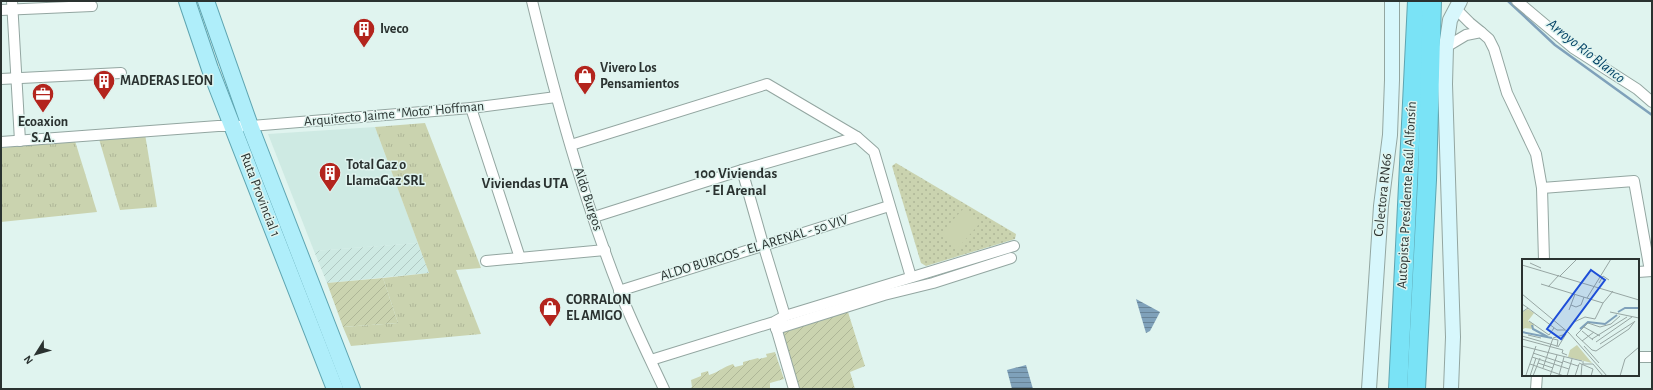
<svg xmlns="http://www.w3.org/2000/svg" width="1653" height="390" font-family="'Alegreya Sans',sans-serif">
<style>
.built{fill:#ceeae3}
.industrial{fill:url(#industrial-furrows)}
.grass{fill:url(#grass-tufts)}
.park{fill:url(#park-dots)}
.garden{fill:url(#garden-furrows)}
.pitch{fill:#cad3af}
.water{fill:url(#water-rules)}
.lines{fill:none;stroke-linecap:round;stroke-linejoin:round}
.stream{stroke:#7fa1ba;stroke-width:2.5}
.street-casing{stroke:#93a6a1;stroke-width:12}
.secondary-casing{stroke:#93a6a1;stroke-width:16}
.primary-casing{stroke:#5ea5b1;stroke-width:18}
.highway-casing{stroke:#5ea5b1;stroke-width:20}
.street{stroke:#fff;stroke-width:10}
.secondary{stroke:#d7f7fc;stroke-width:14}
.primary{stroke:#afeefa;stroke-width:16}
.highway{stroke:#7ae3f6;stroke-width:18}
.labels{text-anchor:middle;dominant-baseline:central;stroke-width:3;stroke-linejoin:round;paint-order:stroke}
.poi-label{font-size:14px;font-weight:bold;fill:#2a3230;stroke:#e0f4ef;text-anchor:start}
.street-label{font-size:14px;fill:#2a3230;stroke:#e0f4ef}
.water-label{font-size:15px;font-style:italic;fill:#024265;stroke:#e0f4ef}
.neighbourhood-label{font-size:15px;font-weight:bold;fill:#2a3230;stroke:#e0f4ef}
.inset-river{fill:none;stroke:#7fa1ba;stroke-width:2}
.inset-road{fill:none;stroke:#97a6a3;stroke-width:1}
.view{fill:#1d4ed8;fill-opacity:0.15;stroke:#1d4ed8;stroke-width:2}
.inset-edge{fill:none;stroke:#2a3230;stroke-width:2}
</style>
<defs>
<pattern id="industrial-furrows" width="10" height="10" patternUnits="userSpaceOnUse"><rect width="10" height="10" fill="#ceeae3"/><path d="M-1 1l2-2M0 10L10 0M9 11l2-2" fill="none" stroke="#b1c9c3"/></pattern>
<pattern id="grass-tufts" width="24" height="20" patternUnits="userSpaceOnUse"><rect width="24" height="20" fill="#cad3af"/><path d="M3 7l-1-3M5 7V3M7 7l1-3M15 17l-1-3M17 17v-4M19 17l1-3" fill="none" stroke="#aeb697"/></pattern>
<pattern id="park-dots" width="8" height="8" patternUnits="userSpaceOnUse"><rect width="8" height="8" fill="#cad3af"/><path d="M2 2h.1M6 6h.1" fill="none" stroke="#aeb697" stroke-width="1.8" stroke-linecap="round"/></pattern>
<pattern id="garden-furrows" width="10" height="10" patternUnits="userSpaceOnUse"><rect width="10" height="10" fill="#cad3af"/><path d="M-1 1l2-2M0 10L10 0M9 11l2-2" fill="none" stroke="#aeb697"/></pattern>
<pattern id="water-rules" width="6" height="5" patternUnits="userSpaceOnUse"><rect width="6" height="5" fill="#7fa1ba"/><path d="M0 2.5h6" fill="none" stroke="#688498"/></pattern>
</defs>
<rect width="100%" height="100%" fill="#e0f4ef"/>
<!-- built -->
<polygon class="built" points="375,127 418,243 314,251 268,134"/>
<!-- industrial -->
<polygon class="industrial" points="418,243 429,273 327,283 314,251"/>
<!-- grass -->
<g class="grass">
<polygon points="425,123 481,268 456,270 481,334 351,346 343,327 398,323 383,278 429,273 375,127"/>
<polygon points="145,134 157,207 120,210 99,139"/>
<polygon points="75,141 97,212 1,222 1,148"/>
</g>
<!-- park -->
<polygon class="park" points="896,163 1016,234 1015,239 926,266 921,263 892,166"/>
<!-- garden -->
<g class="garden">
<polygon points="383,278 398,323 343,327 327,283"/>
<polygon points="848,312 865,366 850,372 855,389 798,389 780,332"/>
<path d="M775,352L784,379L770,383V389H689L692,387L691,380L701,376V373L708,371L709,375C719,372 723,367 733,364L735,367L743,365V362L758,358L759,359L767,357L766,354Z"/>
</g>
<!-- pitch -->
<polygon class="pitch" points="964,208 980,223 958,248 941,233"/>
<!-- water -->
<g class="water">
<polygon points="1136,299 1160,312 1150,331 1146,333"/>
<polygon points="1026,365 1033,389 1012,389 1007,370"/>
</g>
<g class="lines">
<!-- stream -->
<polyline class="stream" points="1508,1 1555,45 1652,115"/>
<!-- street casing -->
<g class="street-casing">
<g id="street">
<polyline points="12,1 20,141"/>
<path d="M532,1C556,99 583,198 620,292C633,325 649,357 664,389"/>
<polyline points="1517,1 1573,48 1637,89 1652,102"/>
<polyline points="1456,9 1470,23 1481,32"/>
<polyline points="1,10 92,6"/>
<polyline points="1446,47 1466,35 1481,32 1489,39 1494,49 1507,93 1536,154 1542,188 1544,260"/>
<polyline points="1,79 121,73"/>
<polyline points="471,108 520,258"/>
<polyline points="1,142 218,126 250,126 471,108 556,97"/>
<polyline points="571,145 767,84 857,137 874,152 911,277"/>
<polyline points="742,170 763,244 785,316"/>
<polyline points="1542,188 1634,181 1650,271"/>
<polyline points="594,217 742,170 857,137"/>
<polyline points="486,261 605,250"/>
<polyline points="1638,272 1652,271"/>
<polyline points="619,291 889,206"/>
<polyline points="775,324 794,389"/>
<polyline points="776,329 884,295 933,283 1011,258"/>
<polyline points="1638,357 1652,357"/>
<polyline points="651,360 774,322 785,316 1014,246"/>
<polyline points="1536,389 1537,375"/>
</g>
</g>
<!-- secondary casing -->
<g class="secondary-casing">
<g id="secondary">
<polyline points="1369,389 1381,206 1390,135 1392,80 1392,1"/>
<polyline points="1451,389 1453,337 1445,84 1446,47 1450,20 1460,1"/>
</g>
</g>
<!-- primary casing -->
<g class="primary-casing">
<g id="primary">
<polyline points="187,1 210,69 335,389"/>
<polyline points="206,1 250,126 352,389"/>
</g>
</g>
<!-- highway casing -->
<g class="highway-casing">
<g id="highway">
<polyline points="1398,389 1417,1"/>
<polyline points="1416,389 1427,180 1432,1"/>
</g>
</g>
<!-- street -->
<use href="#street" class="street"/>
<!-- secondary -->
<use href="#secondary" class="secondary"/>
<!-- primary -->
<use href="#primary" class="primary"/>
<!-- highway -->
<use href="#highway" class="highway"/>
</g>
<!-- icons -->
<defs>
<g id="building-pin" transform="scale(1.15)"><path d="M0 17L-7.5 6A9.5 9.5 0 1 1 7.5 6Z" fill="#b3241d" stroke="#e0f4ef"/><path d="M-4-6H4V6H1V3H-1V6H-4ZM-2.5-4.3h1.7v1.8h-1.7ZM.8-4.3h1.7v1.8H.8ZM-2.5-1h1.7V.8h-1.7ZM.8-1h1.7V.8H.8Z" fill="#fff"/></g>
<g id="shop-pin" transform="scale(1.15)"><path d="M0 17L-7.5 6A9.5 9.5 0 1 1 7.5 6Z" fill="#b3241d" stroke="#e0f4ef"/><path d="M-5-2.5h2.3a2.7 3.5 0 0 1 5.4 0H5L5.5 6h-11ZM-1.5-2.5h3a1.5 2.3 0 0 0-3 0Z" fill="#fff"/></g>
<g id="office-pin" transform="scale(1.15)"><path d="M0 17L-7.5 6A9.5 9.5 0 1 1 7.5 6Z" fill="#b3241d" stroke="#e0f4ef"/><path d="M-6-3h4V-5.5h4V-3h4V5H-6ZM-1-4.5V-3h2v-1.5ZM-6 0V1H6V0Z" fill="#fff"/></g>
</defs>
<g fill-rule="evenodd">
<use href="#building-pin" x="364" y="29"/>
<use href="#shop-pin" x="585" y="76"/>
<use href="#building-pin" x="104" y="81"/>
<use href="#office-pin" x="43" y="94"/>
<use href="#building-pin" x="330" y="173"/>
<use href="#shop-pin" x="550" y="308"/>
</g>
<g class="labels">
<!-- poi labels -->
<g class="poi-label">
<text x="380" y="29">Iveco</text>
<text x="600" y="68">Vivero Los<tspan x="600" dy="16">Pensamientos</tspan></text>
<text x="120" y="81">MADERAS LEON</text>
<text x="43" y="122" text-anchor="middle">Ecoaxion<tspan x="43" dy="16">S. A.</tspan></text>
<text x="346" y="165">Total Gaz o<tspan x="346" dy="16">LlamaGaz SRL</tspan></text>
<text x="566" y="300">CORRALON<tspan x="566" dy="16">EL AMIGO</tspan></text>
</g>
<!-- street labels -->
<g class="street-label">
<text transform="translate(394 114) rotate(-5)">Arquitecto Jaime "Moto" Hoffman</text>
<text transform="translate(260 195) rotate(69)">Ruta Provincial 1</text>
<text transform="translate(1383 195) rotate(-84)">Colectora RN66</text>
<text transform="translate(1407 195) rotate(-87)">Autopista Presidente Raúl Alfonsín</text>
<text transform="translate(588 199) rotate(72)">Aldo Burgos</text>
<text transform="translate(754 248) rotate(-17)">ALDO BURGOS - EL ARENAL - 50 VIV</text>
</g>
<!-- water labels -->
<g class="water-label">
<text transform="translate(1586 51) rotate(38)">Arroyo Río Blanco</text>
</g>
<!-- neighbourhood labels -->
<g class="neighbourhood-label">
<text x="736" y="173">100 Viviendas<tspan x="736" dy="17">- El Arenal</tspan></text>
<text x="525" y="183">Viviendas UTA</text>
</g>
</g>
<!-- overview -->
<g transform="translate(1522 259)">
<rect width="117" height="117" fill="#e0f4ef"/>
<path d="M6,50L12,54L6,62L12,65L11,70L3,69L0,71V53Z" fill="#cad3af"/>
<path d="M55,86L70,104L46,98L48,91Z" fill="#cad3af"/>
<path class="inset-river" d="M96,53L103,49H117M10,66L11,70L26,78M58,70L66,63L83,65L95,56M0,73L30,79"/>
<path class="inset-road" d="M8,4L19,9M0,6L117,41M38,17L55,0M77,24L81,17L87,21M19,25L81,44M26,28L37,16M0,35L47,74L85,117M65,39L89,0M0,45L6,49L0,53M49,46L54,48L59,46L62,38M6,49L35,71H43M47,51L53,35M88,53L117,59M98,57L89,65L78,68L66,64L54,76L70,91L74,92L107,70L113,62M7,62L27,76L32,69M52,63L63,58L73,60L81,44L91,32M62,68L78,77M60,72L71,81M6,76L19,79M0,77L35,87M0,80L41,91L40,94L45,96M31,80L36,81L35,88M70,80L105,58M60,82L72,73M74,83L110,58M78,85L112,63M0,87L60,102M62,87L77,104M36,88L44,75M11,94L41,104M10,98L47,110M41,102L56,107M61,102V105H71L81,117M16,104L31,109M57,104L71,110L69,117M8,105L42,117M21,109L31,79L44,75M4,116L14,87M37,116L42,98M8,117L14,99M11,117L18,99M28,117L35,96M45,117L50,100M53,117L57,105M59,117L60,105M98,117L103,100L117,88"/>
<path class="view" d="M69,11L83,21L39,80L25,70Z"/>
<rect width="117" height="117" class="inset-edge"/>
</g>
<!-- border -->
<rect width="1653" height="390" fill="none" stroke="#2a3230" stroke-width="4"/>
<!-- north arrow -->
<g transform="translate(36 354) rotate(233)" stroke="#e0f4ef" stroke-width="3" paint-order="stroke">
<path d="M0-3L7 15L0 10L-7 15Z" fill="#2a3230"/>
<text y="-6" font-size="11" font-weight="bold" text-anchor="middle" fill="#2a3230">N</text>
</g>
</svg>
